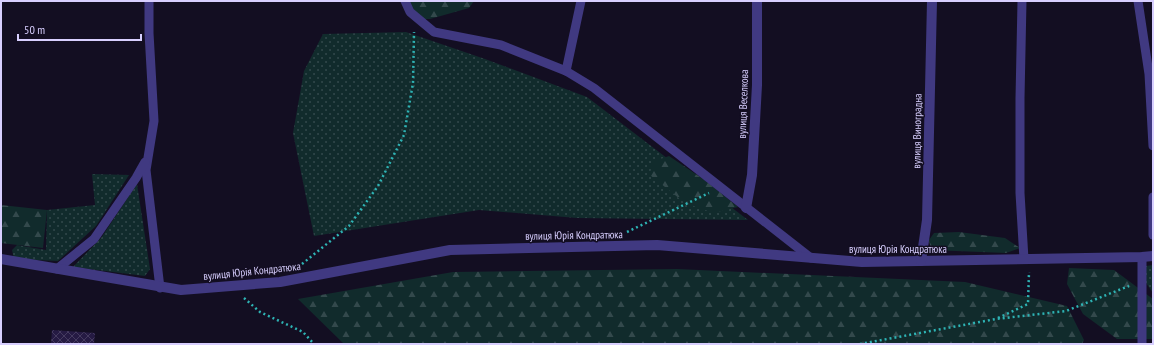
<svg xmlns="http://www.w3.org/2000/svg" width="1154" height="345" font-family="'PT Sans Narrow',sans-serif">
<style>
.grass{fill:url(#grass-dots)}
.forest{fill:url(#forest-firs)}
.building{fill:url(#building-cross-hatch)}
.lines{fill:none;stroke-linecap:round;stroke-linejoin:round}
.path{stroke:#2eb3b4;stroke-width:2.5;stroke-dasharray:2 3;stroke-linecap:butt}
.service{stroke:#403981;stroke-width:9}
.minor{stroke:#403981;stroke-width:10}
.labels{text-anchor:middle;dominant-baseline:central;stroke-width:3;stroke-linejoin:round;paint-order:stroke}
.street-label{font-size:11px;fill:#d8cfff;stroke:#130e22}
</style>
<defs>
<pattern id="grass-dots" width="8" height="8" patternUnits="userSpaceOnUse"><rect width="8" height="8" fill="#112b2c"/><path d="M2 2h.1M6 6h.1" fill="none" stroke="#33494c" stroke-width="1.8" stroke-linecap="round"/></pattern>
<pattern id="forest-firs" width="22" height="20" patternUnits="userSpaceOnUse"><rect width="22" height="20" fill="#112b2c"/><path d="M5 1l3.5 6h-7zM16 11l3.5 6h-7z" fill="#33494c"/></pattern>
<pattern id="building-cross-hatch" width="8" height="8" patternUnits="userSpaceOnUse"><rect width="8" height="8" fill="#251a43"/><path d="M0 0l8 8M0 8l8-8" fill="none" stroke="#443a5f"/></pattern>
</defs>
<rect width="100%" height="100%" fill="#130e22"/>
<!-- grass -->
<g class="grass">
<polygon points="406,32 485,59 587,97 748,220 577,218 479,210 314,236 293,133 304,71 323,34"/>
<polygon points="92,174 129,175 96,226 58,261 14,259 12,250 17,245 46,250 47,210 95,205"/>
<polygon points="137,184 150,269 145,276 73,267 101,238"/>
<polygon points="1153,265 1153,293 1146,283 1146,266"/>
</g>
<!-- forest -->
<g class="forest">
<polygon points="409,1 474,1 469,8 430,19 418,19"/>
<polygon points="669,156 706,181 738,207 714,213 685,203 650,175 652,162"/>
<polygon points="1,205 47,210 43,248 1,243"/>
<polygon points="959,232 1005,238 1020,248 1006,253 931,250 929,240 934,233"/>
<polygon points="1069,268 1114,270 1153,299 1153,339 1117,339 1083,314 1067,284"/>
<polygon points="677,269 965,282 1067,306 1084,340 1082,344 344,344 298,299 453,272"/>
</g>
<!-- building -->
<polygon class="building" points="52,330 95,333 94,344 51,344"/>
<g class="lines">
<!-- path -->
<g class="path">
<polyline points="627,232 709,193"/>
<polyline points="302,264 349,226 378,186 404,135 413,83 414,32"/>
<polyline points="244,298 260,312 303,332 314,344"/>
<polyline points="998,318 1028,304 1029,272"/>
<polyline points="860,344 996,319 1066,311 1129,286"/>
</g>
<!-- service -->
<g class="service">
<polyline points="149,1 149,33 154,121 146,170 160,288"/>
<polyline points="405,1 410,12 434,32 501,45 566,71 594,88 811,258"/>
<polyline points="1022,1 1020,98 1020,193 1024,259"/>
<polyline points="1138,1 1149,74 1153,146"/>
<polyline points="566,71 581,1"/>
<polyline points="1153,197 1153,235"/>
<polyline points="57,269 94,239 136,178 145,162"/>
<polyline points="1142,344 1142,257"/>
</g>
<!-- minor -->
<g class="minor">
<polyline points="746,208 752,175 757,85 757,1"/>
<polyline points="1,259 181,290 280,282 450,250 657,245 862,262 1142,257 1153,256"/>
<polyline points="921,261 927,220 932,1"/>
</g>
</g>
<g class="labels">
<!-- street labels -->
<g class="street-label">
<text transform="translate(743 104) rotate(-88)">вулиця Веселкова</text>
<text transform="translate(917 131) rotate(-89)">вулиця Виноградна</text>
<text transform="translate(574 235) rotate(-1)">вулиця Юрія Кондратюка</text>
<text x="898" y="249">вулиця Юрія Кондратюка</text>
<text transform="translate(252 271) rotate(-6)">вулиця Юрія Кондратюка</text>
</g>
</g>
<!-- border -->
<rect width="1154" height="345" fill="none" stroke="#d8cfff" stroke-width="4"/>
<!-- scale -->
<path d="M18 34v6h123v-6" fill="none" stroke="#d8cfff" stroke-width="2"/>
<text x="24" y="34" font-size="12" fill="#d8cfff" stroke="#130e22" stroke-width="3" paint-order="stroke">50 m</text>
</svg>
